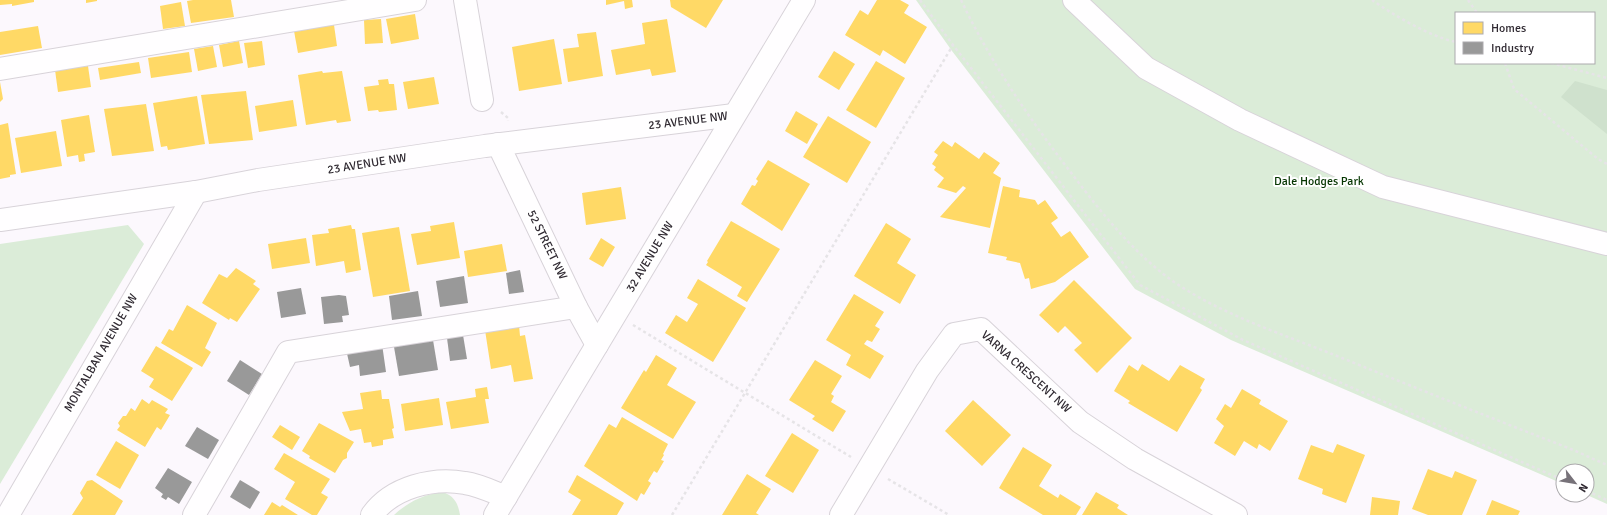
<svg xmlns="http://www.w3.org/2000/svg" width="1607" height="515" font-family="Signika,sans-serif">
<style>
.green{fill:#dbecd8;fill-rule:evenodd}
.forest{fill:#cfe1cd}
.homes{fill:#ffd966}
.industry{fill:#999}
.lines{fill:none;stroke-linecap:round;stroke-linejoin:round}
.minor-casing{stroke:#d8d3d9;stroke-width:24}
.path{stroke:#e6e4e7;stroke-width:2.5;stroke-dasharray:3 3;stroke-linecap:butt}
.minor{stroke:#fffeff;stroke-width:22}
.labels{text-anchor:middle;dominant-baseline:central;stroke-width:4;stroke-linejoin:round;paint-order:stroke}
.street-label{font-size:12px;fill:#302a32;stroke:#fff}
.park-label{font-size:12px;fill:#053500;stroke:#fff}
</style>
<rect width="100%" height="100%" fill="#fcf8fd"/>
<!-- green -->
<g class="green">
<path d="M916,0H1607V504L1587,495V471H1563V484L1231,340L1135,289L952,51ZM1456,13H1594V63H1456Z"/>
<polygon points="128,225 144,244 0,484 0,244"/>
<path d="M443,492C454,496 458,503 460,515H394C408,502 424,494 443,492Z"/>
</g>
<!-- forest -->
<polygon class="forest" points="1575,81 1607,90 1607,134 1561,97"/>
<!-- homes -->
<g class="homes">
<polygon points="0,0 34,0 34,2 12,6 12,4 0,5"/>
<polygon points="86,0 97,0 97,1 86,3"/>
<polygon points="193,0 231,0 234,17 191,23 187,1"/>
<polygon points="606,0 632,0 633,7 625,9 624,1 606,5"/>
<polygon points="670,0 723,0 706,28 671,7"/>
<polygon points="877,0 900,0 909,5 904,13 927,27 905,64 883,50 880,56 845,35 860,10 868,15"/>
<polygon points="181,2 185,26 163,29 160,6"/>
<polygon points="415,14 419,39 391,44 386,19"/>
<polygon points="381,19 383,43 365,44 364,20"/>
<polygon points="667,19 676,72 652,76 650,69 616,75 611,50 645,44 642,23"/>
<polygon points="334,25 337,46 298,53 294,31"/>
<polygon points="38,26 42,48 0,55 0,32"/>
<polygon points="596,32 603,76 568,82 563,49 579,47 577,34"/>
<polygon points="554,39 562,84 519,91 512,47"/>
<polygon points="239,41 243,63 223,67 219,45"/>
<polygon points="262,41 265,65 248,68 244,43"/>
<polygon points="213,46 217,67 198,71 194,49"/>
<polygon points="834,51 855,64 839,90 818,77"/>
<polygon points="189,52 192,72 151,78 148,58"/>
<polygon points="876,61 905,78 876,128 846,110"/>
<polygon points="139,62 141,73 100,80 98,68"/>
<polygon points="88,66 91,87 58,92 55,70"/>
<polygon points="322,71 323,73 342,71 351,121 337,123 336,120 306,125 298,75"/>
<polygon points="434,77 439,104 408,109 403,82"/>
<polygon points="388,79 389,84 394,84 397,110 379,112 378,110 368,111 364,87 379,85 378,80"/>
<polygon points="0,82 3,99 0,102"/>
<polygon points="246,91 253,140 209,144 201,95"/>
<polygon points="197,96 205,144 168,150 167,146 161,147 153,103"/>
<polygon points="293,100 297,126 259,132 255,106"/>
<polygon points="146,104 154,151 112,156 104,109"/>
<polygon points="796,111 818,124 807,144 785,131"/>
<polygon points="89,115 95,152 84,154 85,161 79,162 78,155 67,157 61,120"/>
<polygon points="828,116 871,142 847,183 803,157"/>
<polygon points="8,123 16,174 10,175 10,177 0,179 0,125"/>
<polygon points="56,131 62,166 21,173 15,138"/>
<polygon points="943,141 952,147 955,142 979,159 984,152 1000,163 993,173 1001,178 990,228 940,217 966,188 963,186 956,193 937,187 944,178 934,170 936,167 932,164 938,155 934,152"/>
<polygon points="768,160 810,184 782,231 741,204 752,185 755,186 758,181 756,179"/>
<polygon points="1003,186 1020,190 1019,197 1035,200 1038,205 1045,200 1058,218 1051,223 1061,237 1070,231 1089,257 1055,282 1031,289 1029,278 1025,279 1020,263 1006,260 1007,257 988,253"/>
<polygon points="621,187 626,219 586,225 582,193"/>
<polygon points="731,221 780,249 747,302 737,296 742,287 706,265 708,262 707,261"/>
<polygon points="454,222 460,258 417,265 411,234 431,231 430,226"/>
<polygon points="886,223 911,239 897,263 916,275 900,304 854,276"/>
<polygon points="351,225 352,229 355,229 361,270 346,273 344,261 316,266 312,235 329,233 328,229"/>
<polygon points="399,227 410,291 373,297 362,233"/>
<polygon points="306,238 310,263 272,269 268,244"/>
<polygon points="601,238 615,247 603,267 589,259"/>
<polygon points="502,244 507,271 468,277 464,251"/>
<polygon points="236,268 256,281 253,284 260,289 237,322 230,318 229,320 202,303 219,274 227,278"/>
<polygon points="698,279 746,308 713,362 665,333 676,315 687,322 698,304 687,298"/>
<polygon points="1074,280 1132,338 1097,373 1074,350 1082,343 1065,326 1058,333 1039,315"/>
<polygon points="854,294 884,312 875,326 880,329 872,342 867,340 864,344 884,356 870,379 846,365 851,355 826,340"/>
<polygon points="187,305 217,323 205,348 211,352 202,367 161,343 169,329 173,331"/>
<polygon points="519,325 520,336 525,335 533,379 514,382 511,365 491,369 485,330"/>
<polygon points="156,346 193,368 172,401 149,387 154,379 141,371"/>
<polygon points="656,355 677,368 667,385 696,402 673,439 621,408 644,370 646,372"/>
<polygon points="815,360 842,376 831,394 834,396 831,402 846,411 833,432 812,419 815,416 789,400"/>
<polygon points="1142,364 1169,381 1180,365 1205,379 1200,388 1202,390 1177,432 1128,403 1130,401 1114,391 1129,365 1138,371"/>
<polygon points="487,387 489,399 485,399 489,423 451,429 446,402 476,397 475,389"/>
<polygon points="1242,389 1261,400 1259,404 1288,421 1270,451 1259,444 1257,449 1244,441 1235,456 1214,443 1224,426 1216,419 1225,404 1231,408"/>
<polygon points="381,390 382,399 389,399 394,428 392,429 394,438 383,440 383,445 372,447 371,442 364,443 361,429 350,431 342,412 363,409 360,393"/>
<polygon points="439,398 443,425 405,431 401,404"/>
<polygon points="142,399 149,404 152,400 168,409 165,413 170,415 161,430 157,427 145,447 117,430 120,426 118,423 123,416 126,416 131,408 135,411"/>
<polygon points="973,400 1011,435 982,466 945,431"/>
<polygon points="622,417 668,444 663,454 664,455 661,460 664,461 657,473 654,471 648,481 651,483 644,495 641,493 637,501 584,466 609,424 616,428"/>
<polygon points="319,423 354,442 347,453 347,458 343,460 335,473 309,458 310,456 302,451"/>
<polygon points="280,425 300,437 292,450 272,437"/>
<polygon points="792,433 819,450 793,493 765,476"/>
<polygon points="116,441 139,455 120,489 96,475"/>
<polygon points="1337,444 1365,455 1346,503 1322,494 1323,489 1298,479 1311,445 1333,453"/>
<polygon points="1023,447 1052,465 1039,486 1058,498 1060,494 1081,507 1076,515 1043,515 999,488"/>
<polygon points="284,453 330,479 321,493 328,497 317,515 312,515 285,499 295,482 274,469"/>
<polygon points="1428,469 1452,478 1455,471 1477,480 1462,515 1428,515 1412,509"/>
<polygon points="747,474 771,489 756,513 759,515 722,515"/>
<polygon points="577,475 624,503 617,515 572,515 581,500 568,492"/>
<polygon points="92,480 123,501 115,515 72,515 83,498 80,493 87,481"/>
<polygon points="1096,492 1119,505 1117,508 1128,515 1082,515"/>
<polygon points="1372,497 1400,501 1398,515 1370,515"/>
<polygon points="1492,500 1520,511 1518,515 1486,515"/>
<polygon points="272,502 280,507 282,505 298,515 264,515"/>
</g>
<!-- industry -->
<g class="industry">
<polygon points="520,270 524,292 509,294 506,273"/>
<polygon points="464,276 468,303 440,307 436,281"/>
<polygon points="301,288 306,314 281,318 277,292"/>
<polygon points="418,291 422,316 392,320 389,296"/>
<polygon points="339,295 346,296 349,315 342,316 343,322 324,324 321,297"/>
<polygon points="463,335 467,359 450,361 447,338"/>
<polygon points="433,340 438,370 399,376 394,347"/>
<polygon points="382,344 386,372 360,376 359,365 350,367 346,349"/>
<polygon points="240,360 262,374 249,395 227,381"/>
<polygon points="197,427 219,440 208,459 185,446"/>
<polygon points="168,468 192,482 179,504 168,497 166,500 161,497 163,494 155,488"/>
<polygon points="240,480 260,492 250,509 230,497"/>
</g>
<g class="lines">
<!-- minor casing -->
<g class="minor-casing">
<g id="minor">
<polyline points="465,0 482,100"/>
<polyline points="1074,0 1146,68 1240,120 1383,187 1607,244"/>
<polyline points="0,69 415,0"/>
<polyline points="498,144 576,307 597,345"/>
<polyline points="0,220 196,192 258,180 485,146 734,115"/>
<polyline points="8,515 196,192"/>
<polyline points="194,515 288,352 576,307"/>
<path d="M372,515C392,487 433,477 465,483C479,485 493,492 506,497"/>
<polyline points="495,515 804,0"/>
<polyline points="841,515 927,371 954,334 981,329 1080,422 1135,459 1236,515"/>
</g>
</g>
<!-- path -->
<g class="path">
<polyline points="920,0 953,45 1140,285 1243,340 1563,480"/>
<path d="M961,0C990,61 1028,117 1069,170C1100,211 1132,252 1174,282C1221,314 1279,333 1332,354C1411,386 1491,418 1571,449L1607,465"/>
<path d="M1372,0C1393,15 1431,37 1456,42"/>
<polyline points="1468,0 1477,13"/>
<polyline points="1505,63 1514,89 1598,159 1607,164"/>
<polyline points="1551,63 1607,78"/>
<polyline points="501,112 508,118 508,121"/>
<polyline points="633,325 851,457"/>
<polyline points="888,479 949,515"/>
<polyline points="1587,491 1607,500"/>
<polyline points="672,515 953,45"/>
</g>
<!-- minor -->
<use href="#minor" class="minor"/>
</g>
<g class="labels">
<!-- street labels -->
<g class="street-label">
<text transform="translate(688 121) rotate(-7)">23 AVENUE NW</text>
<text transform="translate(367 164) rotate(-9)">23 AVENUE NW</text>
<text transform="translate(547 245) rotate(64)">52 STREET NW</text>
<text transform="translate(650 257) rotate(-59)">32 AVENUE NW</text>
<text transform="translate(101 353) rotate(-60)">MONTALBAN AVENUE NW</text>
<text transform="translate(1026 372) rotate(42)">VARNA CRESCENT NW</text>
</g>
<!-- park labels -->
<g class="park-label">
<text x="1319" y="181">Dale Hodges Park</text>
</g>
</g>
<!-- legend -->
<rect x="1455" y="12" width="140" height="52" fill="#ffffff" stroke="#acaaad"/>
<rect x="1463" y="22" width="20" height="12" fill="#ffd966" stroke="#acaaad"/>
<text x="1491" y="32" font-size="12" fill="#302a32">Homes</text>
<rect x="1463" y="42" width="20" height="12" fill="#999999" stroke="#acaaad"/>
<text x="1491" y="52" font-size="12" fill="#302a32">Industry</text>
<!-- north arrow -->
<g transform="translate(1575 483) rotate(121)"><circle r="19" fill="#ffffff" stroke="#acaaad"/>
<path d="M0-3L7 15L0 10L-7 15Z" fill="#777279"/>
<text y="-6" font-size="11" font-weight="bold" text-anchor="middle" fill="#302a32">N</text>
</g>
</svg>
